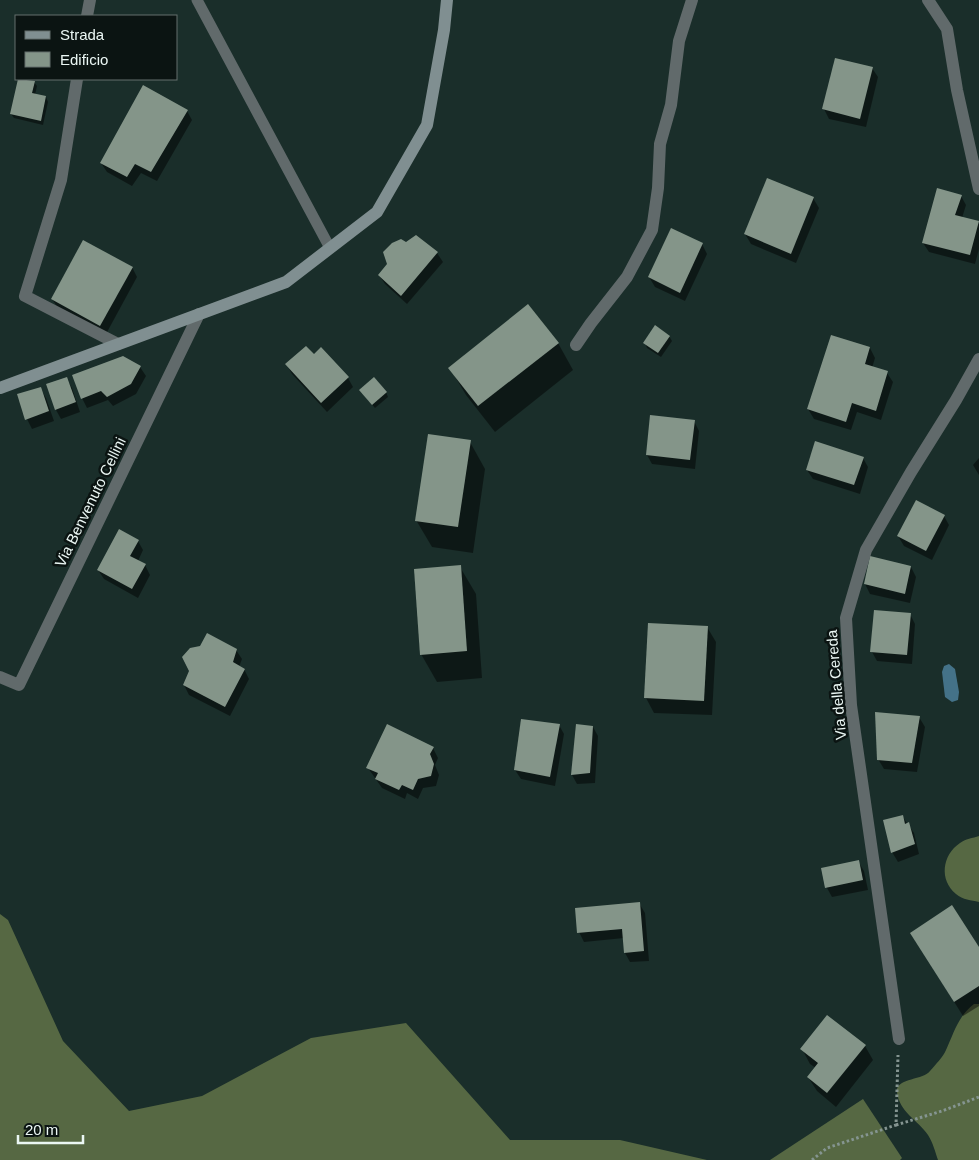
<svg xmlns="http://www.w3.org/2000/svg" width="979" height="1160" font-family="Arial,sans-serif">
<style>
.forest{fill:#566843}
.water{fill:#447288}
.shadow{fill:#0007}
.building{fill:#849589}
.lines{fill:none;stroke-linecap:round;stroke-linejoin:round}
.path{stroke:#859591;stroke-width:3;stroke-dasharray:2.5 2.5;stroke-linecap:butt}
.lane{stroke:#616a6b;stroke-width:11}
.street{stroke:#616a6b;stroke-width:12}
.secondary{stroke:#808f91;stroke-width:12}
.labels{text-anchor:middle;dominant-baseline:central;stroke-width:5;stroke-linejoin:round;paint-order:stroke}
.street-label{font-size:15px;fill:#ebf7f4;stroke:#0b1412}
</style>
<rect width="100%" height="100%" fill="#1a2e2a"/>
<!-- forest -->
<g class="forest">
<path d="M979,836V902C971,900 963,900 956,894C939,880 942,855 960,843C965,839 973,838 979,836Z"/>
<polygon points="0,914 8,920 63,1041 129,1111 202,1096 311,1038 406,1023 510,1140 620,1140 707,1160 0,1160"/>
<path d="M974,1004H979V1160H938C935,1151 933,1143 928,1135C918,1120 899,1112 897,1092C895,1078 924,1080 930,1071C935,1065 943,1057 946,1050C954,1033 958,1016 974,1004Z"/>
<polygon points="863,1099 902,1158 900,1160 770,1160"/>
</g>
<!-- water -->
<polygon class="water" points="949,664 955,669 959,692 958,700 952,702 945,697 942,672 944,666"/>
<!-- shadow -->
<g class="shadow">
<polygon points="872,68 878,77 866,127 829,119 824,109"/>
<polygon points="19,79 34,82 37,86 35,95 46,97 48,102 43,125 14,118 11,114"/>
<polygon points="187,111 192,120 157,181 141,173 132,186 107,172 101,163"/>
<polygon points="961,196 966,205 962,218 978,222 979,224 979,249 975,264 929,252 923,243"/>
<polygon points="813,198 819,208 796,263 751,244 745,234"/>
<polygon points="406,244 437,253 443,262 407,304 385,284 379,275"/>
<polygon points="702,244 707,254 685,301 655,287 649,277"/>
<polygon points="132,267 137,277 106,334 58,308 52,299"/>
<polygon points="669,336 672,341 661,357 647,348 645,343"/>
<polygon points="832,336 870,348 875,358 872,368 887,373 893,382 881,420 857,412 851,430 814,419 808,409"/>
<polygon points="558,343 573,370 495,432 466,395 450,368"/>
<polygon points="314,356 348,378 353,387 327,412 292,374 287,365"/>
<polygon points="140,367 146,376 136,394 113,406 108,400 87,408 82,398"/>
<polygon points="66,378 72,388 80,412 61,419 56,410"/>
<polygon points="40,388 46,398 54,421 32,429 27,419"/>
<polygon points="386,392 388,397 375,408 364,395"/>
<polygon points="694,421 699,431 695,469 652,464 647,455"/>
<polygon points="470,442 485,469 473,553 432,547 416,520"/>
<polygon points="863,458 868,467 860,494 813,479 807,470"/>
<polygon points="979,458 979,475 973,465"/>
<polygon points="944,516 949,525 932,560 904,546 898,536"/>
<polygon points="138,541 143,550 138,561 145,565 150,575 138,598 104,579 98,570"/>
<polygon points="460,567 476,594 482,678 437,682 421,654"/>
<polygon points="911,567 916,577 910,603 870,594 865,584"/>
<polygon points="910,614 915,624 912,664 877,661 872,652"/>
<polygon points="649,624 707,627 716,642 712,715 654,713 646,698"/>
<polygon points="236,650 242,659 239,667 244,669 249,679 230,716 189,695 184,685"/>
<polygon points="919,717 925,727 917,772 884,769 878,759"/>
<polygon points="559,725 564,734 555,786 521,779 515,770"/>
<polygon points="593,727 598,736 595,783 577,784 572,775"/>
<polygon points="433,748 438,758 435,765 439,775 436,786 423,788 418,799 407,793 405,799 382,788 368,768"/>
<polygon points="902,816 914,833 919,854 898,862 892,852"/>
<polygon points="858,861 864,871 868,890 832,897 827,888 822,869"/>
<polygon points="639,903 645,913 649,961 630,962 625,953 624,938 584,942 579,932"/>
<polygon points="920,947 979,950 979,1006 963,1016"/>
<polygon points="865,1046 873,1060 836,1107 817,1091 808,1077 816,1068 810,1064 802,1049"/>
</g>
<!-- building -->
<g class="building">
<polygon points="835,58 873,67 860,119 822,109"/>
<polygon points="18,79 35,81 32,93 46,96 41,121 10,114"/>
<polygon points="143,85 188,110 151,172 135,164 127,177 100,163"/>
<polygon points="767,178 814,197 791,254 744,234"/>
<polygon points="937,188 962,195 955,215 979,221 970,255 922,243"/>
<polygon points="671,228 703,243 680,293 648,277"/>
<polygon points="416,235 438,252 401,296 378,275 387,264 383,252 392,243 401,239 406,242"/>
<polygon points="83,240 133,267 100,326 51,299"/>
<polygon points="528,304 559,343 478,406 448,368"/>
<polygon points="655,325 670,336 658,353 643,343"/>
<polygon points="831,335 870,347 865,364 888,371 876,411 852,403 846,422 807,409"/>
<polygon points="306,346 314,354 321,347 349,377 321,403 285,364"/>
<polygon points="123,356 141,366 131,384 107,397 101,391 81,399 72,375"/>
<polygon points="67,377 76,402 55,410 46,384"/>
<polygon points="374,377 387,392 372,405 359,390"/>
<polygon points="41,387 49,411 25,420 17,394"/>
<polygon points="650,415 695,420 690,460 646,455"/>
<polygon points="428,434 471,440 458,527 415,521"/>
<polygon points="815,441 864,457 854,485 806,470"/>
<polygon points="916,500 945,515 926,551 897,536"/>
<polygon points="119,529 139,540 130,556 146,564 132,589 97,570"/>
<polygon points="870,556 911,566 905,594 864,584"/>
<polygon points="461,565 467,651 420,655 414,569"/>
<polygon points="874,610 911,613 907,655 870,652"/>
<polygon points="648,623 708,626 704,701 644,698"/>
<polygon points="207,633 237,649 233,662 245,669 225,707 183,685 189,671 182,657 190,648 200,646"/>
<polygon points="875,712 920,716 912,763 877,760"/>
<polygon points="521,719 560,724 550,777 514,770"/>
<polygon points="387,724 434,747 430,754 434,764 431,776 418,779 413,790 402,785 399,790 375,779 378,773 366,768"/>
<polygon points="576,724 593,726 590,773 571,775"/>
<polygon points="903,815 905,824 909,822 915,844 891,853 883,820"/>
<polygon points="859,860 863,880 825,888 821,868"/>
<polygon points="640,902 644,951 624,953 622,929 577,933 575,908"/>
<polygon points="952,905 979,947 979,986 954,1002 910,933"/>
<polygon points="827,1015 866,1045 827,1093 807,1077 818,1063 800,1049"/>
</g>
<g class="lines">
<!-- path -->
<g class="path">
<polyline points="896,1125 942,1111 979,1097"/>
<polyline points="812,1160 827,1148 896,1125 898,1055"/>
</g>
<!-- lane -->
<polyline class="lane" points="197,0 330,248"/>
<!-- street -->
<g class="street">
<polyline points="928,0 947,29 957,90 979,189"/>
<polyline points="87,16 90,0"/>
<polyline points="77,79 61,180 25,296 118,344"/>
<polyline points="576,345 591,323 627,277 652,230 658,188 660,144 671,105 679,41 692,0"/>
<polyline points="0,677 19,685 199,314"/>
<polyline points="899,1039 851,705 846,618 866,550 911,472 956,400 979,359"/>
</g>
<!-- secondary -->
<polyline class="secondary" points="0,388 286,282 377,212 427,125 444,30 447,0"/>
</g>
<g class="labels">
<!-- street labels -->
<g class="street-label">
<text transform="translate(90 502) rotate(-64)">Via Benvenuto Cellini</text>
<text transform="translate(836 685) rotate(-95)">Via della Cereda</text>
</g>
</g>
<!-- legend -->
<rect x="15" y="15" width="162" height="65" fill="#0b1412" stroke="#656f6c"/>
<rect x="25" y="31" width="25" height="8" fill="#808f91" stroke="#656f6c"/>
<text x="60" y="40" font-size="15" fill="#ebf7f4">Strada</text>
<rect x="25" y="52" width="25" height="15" fill="#849589" stroke="#656f6c"/>
<text x="60" y="65" font-size="15" fill="#ebf7f4">Edificio</text>
<!-- scale -->
<path d="M18 1135v8h65v-8" fill="none" stroke="#ebf7f4" stroke-width="2.5"/>
<text x="25" y="1135" font-size="15" fill="#ebf7f4" stroke="#0b1412" stroke-width="4" paint-order="stroke">20 m</text>
</svg>
